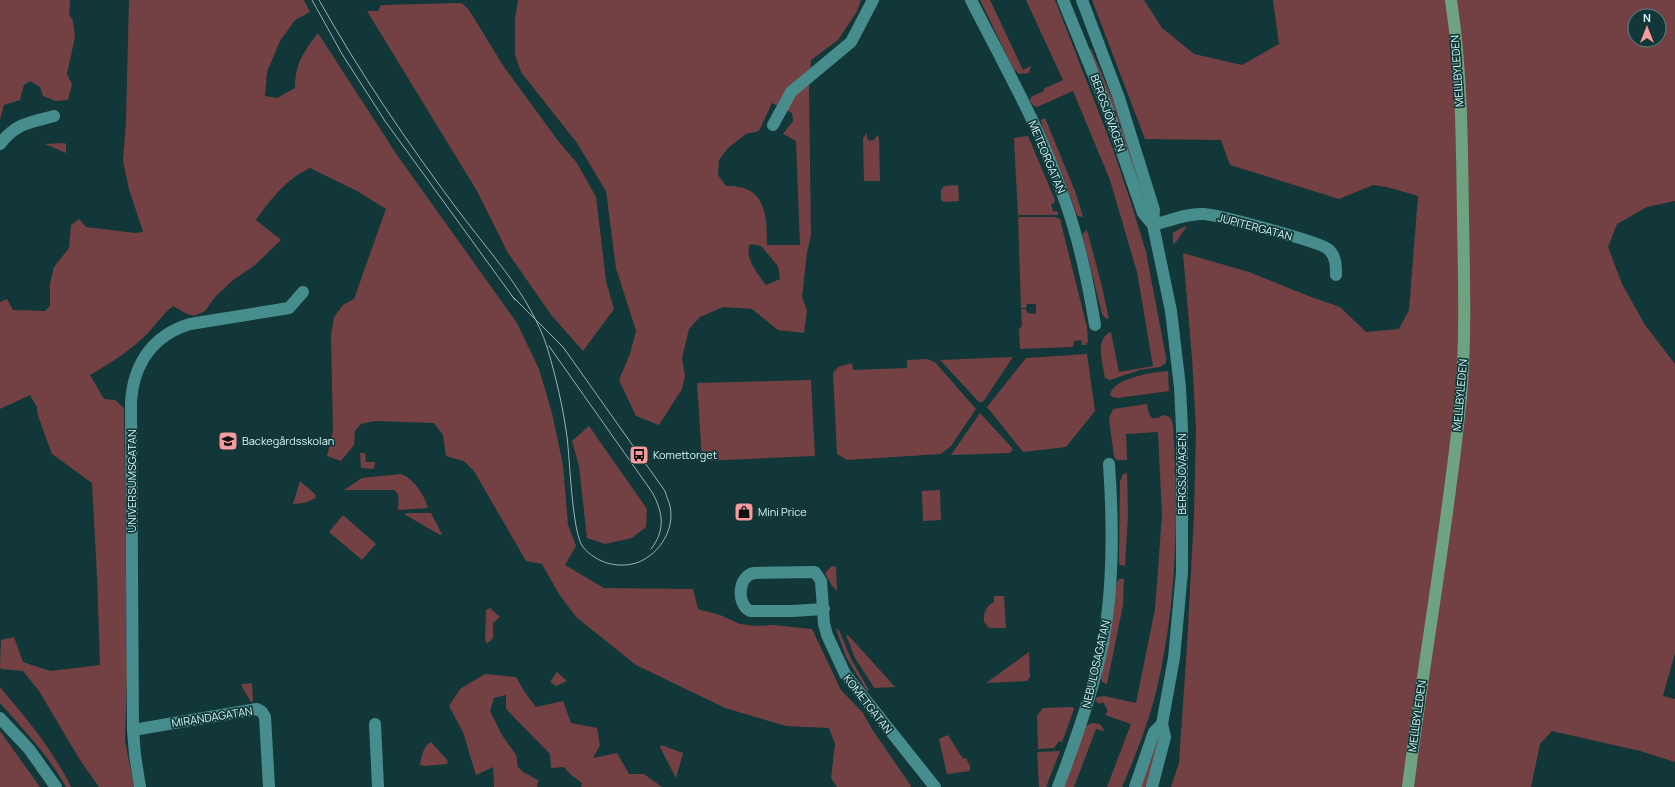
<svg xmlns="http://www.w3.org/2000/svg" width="1675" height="787" font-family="Manrope,sans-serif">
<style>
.green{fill:#734143;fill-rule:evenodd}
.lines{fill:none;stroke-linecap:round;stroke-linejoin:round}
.minor{stroke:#478d8e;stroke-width:12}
.major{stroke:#6ea381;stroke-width:12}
.tram{stroke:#92b5b6;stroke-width:1}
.labels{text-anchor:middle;stroke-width:3.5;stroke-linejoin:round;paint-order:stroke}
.street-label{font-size:11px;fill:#d5f7f7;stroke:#123738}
.poi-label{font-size:11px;fill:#d5f7f7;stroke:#123738;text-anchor:start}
</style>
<rect width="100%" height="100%" fill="#123738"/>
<g class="green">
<polygon points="0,0 70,0 69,14 73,21 75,37 67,74 72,84 68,100 56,101 43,96 40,87 30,81 24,85 20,100 4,105 0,119"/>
<path d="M129,0H304L310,12L295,20L280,41L267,72L265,96L277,98L295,88C295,64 304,51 318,33L397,155L517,323L539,369L552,413L563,465L568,525L576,546L565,565L604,588L693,589L698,609L720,615L740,624L757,626L772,625L812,629L841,690L863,713L872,729L911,786L910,787H837L831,778L835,744L829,728L786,726L725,708L636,665L576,617L559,594L542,564L526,561L474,471L464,461L446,456L443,435L434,423L375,421L361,424L355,431L354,445L341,461L327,456L333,431L331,336L334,317L343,305L354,299L386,209L357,191L310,168C286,179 271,199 256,220L281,240L255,265L232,281L215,297L205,311L194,316L185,313L173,306C163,314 156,324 148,333C131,350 111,363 90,375L104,399L115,400L124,408L127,671L125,741L134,787H99L80,760L39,691L23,671L1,669L0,667L1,640L14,637L23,662L50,671L100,665L97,576L92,483L52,454L37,413V407L30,395L0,409V302L7,299L13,310L45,311L50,306V284L54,267L69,248L71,225L79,219L86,227L135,233L143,232L129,189L123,161L126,121Z"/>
<path d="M518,0H861L856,13L838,40L811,60L809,91L811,236L807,252L802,297L807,310L804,333L778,330L752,309L723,307L700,317L689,329L682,358L685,376L682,389L659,425L636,416L619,380L630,354L636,331L616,268L606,191L577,143L521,72L515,55V19ZM772,103L792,113L793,121L783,134L796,141L800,245H767C767,213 765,185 726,186L718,175L719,160L728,148L746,134L759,131ZM750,244L761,246L778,266L780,279L766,285C758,274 744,258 750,244Z"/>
<polygon points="980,0 990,0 1023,70 1031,66 1029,73 1019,74 1013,68"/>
<path d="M1026,0H1055L1113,149L1131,203L1146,252L1166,357V363L1160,367L1140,370L1110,380L1105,378C1103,364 1094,339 1111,332L1119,372L1153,366L1137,272L1110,180L1073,91L1037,107L1034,106L1030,101L1031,97L1044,91L1043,89L1063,80Z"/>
<path d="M1092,0H1144L1162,28L1194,54L1242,65L1279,44L1273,0H1675V201L1647,207L1617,224L1608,247L1622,284L1645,325L1675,364V653L1663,696L1675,699V762L1640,751L1552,731L1540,744L1531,787H1171L1179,763L1187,645L1194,515L1196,428L1192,358L1183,253L1249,272L1311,297L1340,307L1366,332L1399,329L1409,310L1418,196L1387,187L1373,185L1339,199L1230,165L1221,140L1145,139ZM1635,16H1659V40H1635Z"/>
<polygon points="459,3 463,4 469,10 504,67 559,142 577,163 596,197 606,281 614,309 583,351 552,316 508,253 477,191 367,11 378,11 381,5"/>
<polygon points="1089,49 1091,49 1115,104 1149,211"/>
<polygon points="1045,118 1075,191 1083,217 1078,216 1076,213 1063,176 1042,126 1041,120"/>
<polygon points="867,133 867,138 869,141 874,140 877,135 879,138 880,181 864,181 863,138"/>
<polygon points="1028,136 1055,200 1054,203 1051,204 1053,211 1058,212 1058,215 1018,215 1014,138"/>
<polygon points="64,143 66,144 66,153 45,144"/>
<polygon points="958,185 959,201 943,202 941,199 941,190 944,186"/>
<polygon points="1018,217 1054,217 1060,219 1087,327 1088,341 1086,345 1082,345 1081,340 1074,341 1073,347 1020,349 1019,329 1022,326 1021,309 1026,309 1027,313 1036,314 1036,304 1027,304 1026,308 1021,308"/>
<polygon points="1187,226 1176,242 1173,244 1173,233 1181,228"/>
<polygon points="1087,230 1101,283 1109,319 1105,318 1102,314 1083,237 1083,233"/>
<polygon points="1087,354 1095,411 1066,447 1023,452 987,407 1026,358"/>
<polygon points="1013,357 983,402 979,402 940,360"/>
<polygon points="927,359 935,362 976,409 951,446 941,454 847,460 837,454 833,373 838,367 852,363 853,370 907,368 907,360"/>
<path d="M1168,371L1169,391L1118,398L1112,397L1110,395C1112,378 1154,372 1168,371Z"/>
<polygon points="811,380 815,456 702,461 697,383"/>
<path d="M1147,404L1149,414L1152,418H1158L1163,415C1170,416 1172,418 1173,426C1179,514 1177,606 1156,692C1148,724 1135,757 1122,787H1107L1131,724L1105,715L1108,711L1103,702L1100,704L1095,701L1097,697L1104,696L1136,703L1155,609L1162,515L1158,432L1126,434L1127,460H1117L1114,457L1109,418L1113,409Z"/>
<polygon points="980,413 1013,449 1010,453 951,455"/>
<polygon points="589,426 647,509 646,527 632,538 605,544 587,538 579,466 572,441"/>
<polygon points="360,453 365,453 366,462 375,462 374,469 361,468"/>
<polygon points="1127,473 1128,514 1125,566 1120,565 1119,563 1120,481 1123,474"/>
<path d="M401,474C414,479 424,494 428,508L398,510C398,503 401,494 394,490H344L362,478Z"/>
<polygon points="300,481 315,494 316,498 304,503 293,504"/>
<polygon points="940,490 941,520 923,521 922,491"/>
<polygon points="408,513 431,513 442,534 440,535 404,514"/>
<polygon points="343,515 376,544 362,560 329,532"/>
<polygon points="832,566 836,567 837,591 832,586 825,573"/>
<polygon points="1119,579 1124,579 1123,605 1107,684 1102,682 1101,678 1117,582"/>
<path d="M994,596H1004L1006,628H989L984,622C983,613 986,606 994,602Z"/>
<polygon points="490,608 500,617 493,623 493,638 487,644 485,640 486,610"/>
<polygon points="836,629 839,630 851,659 869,690 867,691 846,657"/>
<polygon points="846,635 849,636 895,687 875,688 873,686 855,658"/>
<polygon points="1029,652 1030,677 1027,681 986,683"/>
<polygon points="557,672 567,681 556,686 550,682"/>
<polygon points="485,674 516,677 524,691 536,707 563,701 571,723 597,728 600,745 593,758 617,753 629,774 644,774 662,787 581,787 582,783 570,774 564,767 551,768 550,754 506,709 506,695 494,698 490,711 502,735 516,755 518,767 523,772 538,780 537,787 494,787 493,767 476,775 463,732 449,706 460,689"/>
<polygon points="252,683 253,702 251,702 241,685 242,684"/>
<path d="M0,687C26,718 53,750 71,787H66C48,755 24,730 0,703Z"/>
<polygon points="1073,707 1074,709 1062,742 1059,741 1054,748 1038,749 1037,716 1043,708"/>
<polygon points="1092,723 1100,724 1104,730 1103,731 1096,729 1074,787 1064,787 1086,726"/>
<polygon points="0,731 40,787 0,787"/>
<polygon points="1160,733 1147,787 1140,787 1159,734"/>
<polygon points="948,735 963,759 966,758 970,766 970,771 947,774 939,739"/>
<path d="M431,742L448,761L447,764L425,766L420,765C421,757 424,745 431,742Z"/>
<polygon points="661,745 683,753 676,778 660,747"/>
<polygon points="1060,751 1046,787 1039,787 1037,752"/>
</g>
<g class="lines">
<g class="minor">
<path d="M971,0C1004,65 1041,129 1064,198C1079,239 1088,282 1095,325"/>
<polyline points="1063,0 1107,108 1143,213 1153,225"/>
<polyline points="1082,0 1119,98 1154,210 1153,225 1171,311 1180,387 1182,429 1182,572 1174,658 1162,724 1165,737 1152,787"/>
<polyline points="773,125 791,92 851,42 873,0"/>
<path d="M0,144C17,122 30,123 54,116"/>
<path d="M1153,225C1169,221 1187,213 1204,214C1219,215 1320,242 1328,249C1336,256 1336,265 1336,275"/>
<path d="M824,609L792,611H750C736,604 738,576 754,573L815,572L821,581L824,624L827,635L845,674L935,787"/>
<polyline points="0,718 29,749 56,787"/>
<polyline points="375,724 378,787"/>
<polyline points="133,730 257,709 262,712 265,717 269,787"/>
<path d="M140,787L135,755L133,730L131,403C133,364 153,335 190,324L289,308L303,292"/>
<path d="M1058,787C1076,740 1093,692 1103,643C1114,584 1113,523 1109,464"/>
<polyline points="1135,787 1154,732 1162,724"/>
</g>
<path class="major" d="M1408,787C1424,657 1448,528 1461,397C1466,338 1464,278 1463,218C1462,146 1462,72 1451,0"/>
<g class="tram">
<polyline points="312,0 342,54 385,121 515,300"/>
<path d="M319,0C360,73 407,142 457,209C489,252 530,295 547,347C556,377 563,407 567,437C570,460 572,533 583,547C597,564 620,569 639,562C660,553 675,529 670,506C669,501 666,496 665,491L563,347C546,330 529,313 512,296"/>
<path d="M549,346L652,492C663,512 666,530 651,549"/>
</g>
</g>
<defs>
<g id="school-square" transform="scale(1)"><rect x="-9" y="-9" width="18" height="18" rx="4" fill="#f59b9e" stroke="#123738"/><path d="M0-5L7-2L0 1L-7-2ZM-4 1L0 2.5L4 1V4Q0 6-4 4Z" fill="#111"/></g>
<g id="bus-square" transform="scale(1)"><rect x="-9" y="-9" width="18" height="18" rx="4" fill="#f59b9e" stroke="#123738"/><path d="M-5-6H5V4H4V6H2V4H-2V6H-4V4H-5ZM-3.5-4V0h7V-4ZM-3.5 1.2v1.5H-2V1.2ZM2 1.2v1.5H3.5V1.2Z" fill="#111"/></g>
<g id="shop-square" transform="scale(1)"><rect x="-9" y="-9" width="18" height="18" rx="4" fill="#f59b9e" stroke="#123738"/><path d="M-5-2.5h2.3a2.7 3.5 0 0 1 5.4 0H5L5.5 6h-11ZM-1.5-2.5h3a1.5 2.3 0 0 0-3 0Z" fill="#111"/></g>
</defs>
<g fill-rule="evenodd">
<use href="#school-square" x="228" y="441"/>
<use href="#bus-square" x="639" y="455"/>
<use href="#shop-square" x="744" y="512"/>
</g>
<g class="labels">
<g class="street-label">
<text transform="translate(1457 71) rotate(-94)" y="4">MELLBYLEDEN</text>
<text transform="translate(1108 113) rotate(70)" y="4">BERGSJÖVÄGEN</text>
<text transform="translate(1047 157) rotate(67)" y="4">METEORGATAN</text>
<text transform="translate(1255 227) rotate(15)" y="4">JUPITERGATAN</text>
<text transform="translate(1460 395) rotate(-85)" y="4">MELLBYLEDEN</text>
<text transform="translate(1182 474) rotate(-90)" y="4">BERGSJÖVÄGEN</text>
<text transform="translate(132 481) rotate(-90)" y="4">UNIVERSUMSGATAN</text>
<text transform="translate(1096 664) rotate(-77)" y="4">NEBULOSAGATAN</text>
<text transform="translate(868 704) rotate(52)" y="4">KOMETGATAN</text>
<text transform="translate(1417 716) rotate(-82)" y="4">MELLBYLEDEN</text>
<text transform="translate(212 717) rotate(-9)" y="4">MIRANDAGATAN</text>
</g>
<g class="poi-label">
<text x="242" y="445">Backegårdsskolan</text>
<text x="653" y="459">Komettorget</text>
<text x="758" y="516">Mini Price</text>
</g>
</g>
<g transform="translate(1647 28)"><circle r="19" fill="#123738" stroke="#608484"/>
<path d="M0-3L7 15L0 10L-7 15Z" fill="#f59b9e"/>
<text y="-6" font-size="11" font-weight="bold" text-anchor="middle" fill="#d5f7f7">N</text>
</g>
</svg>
